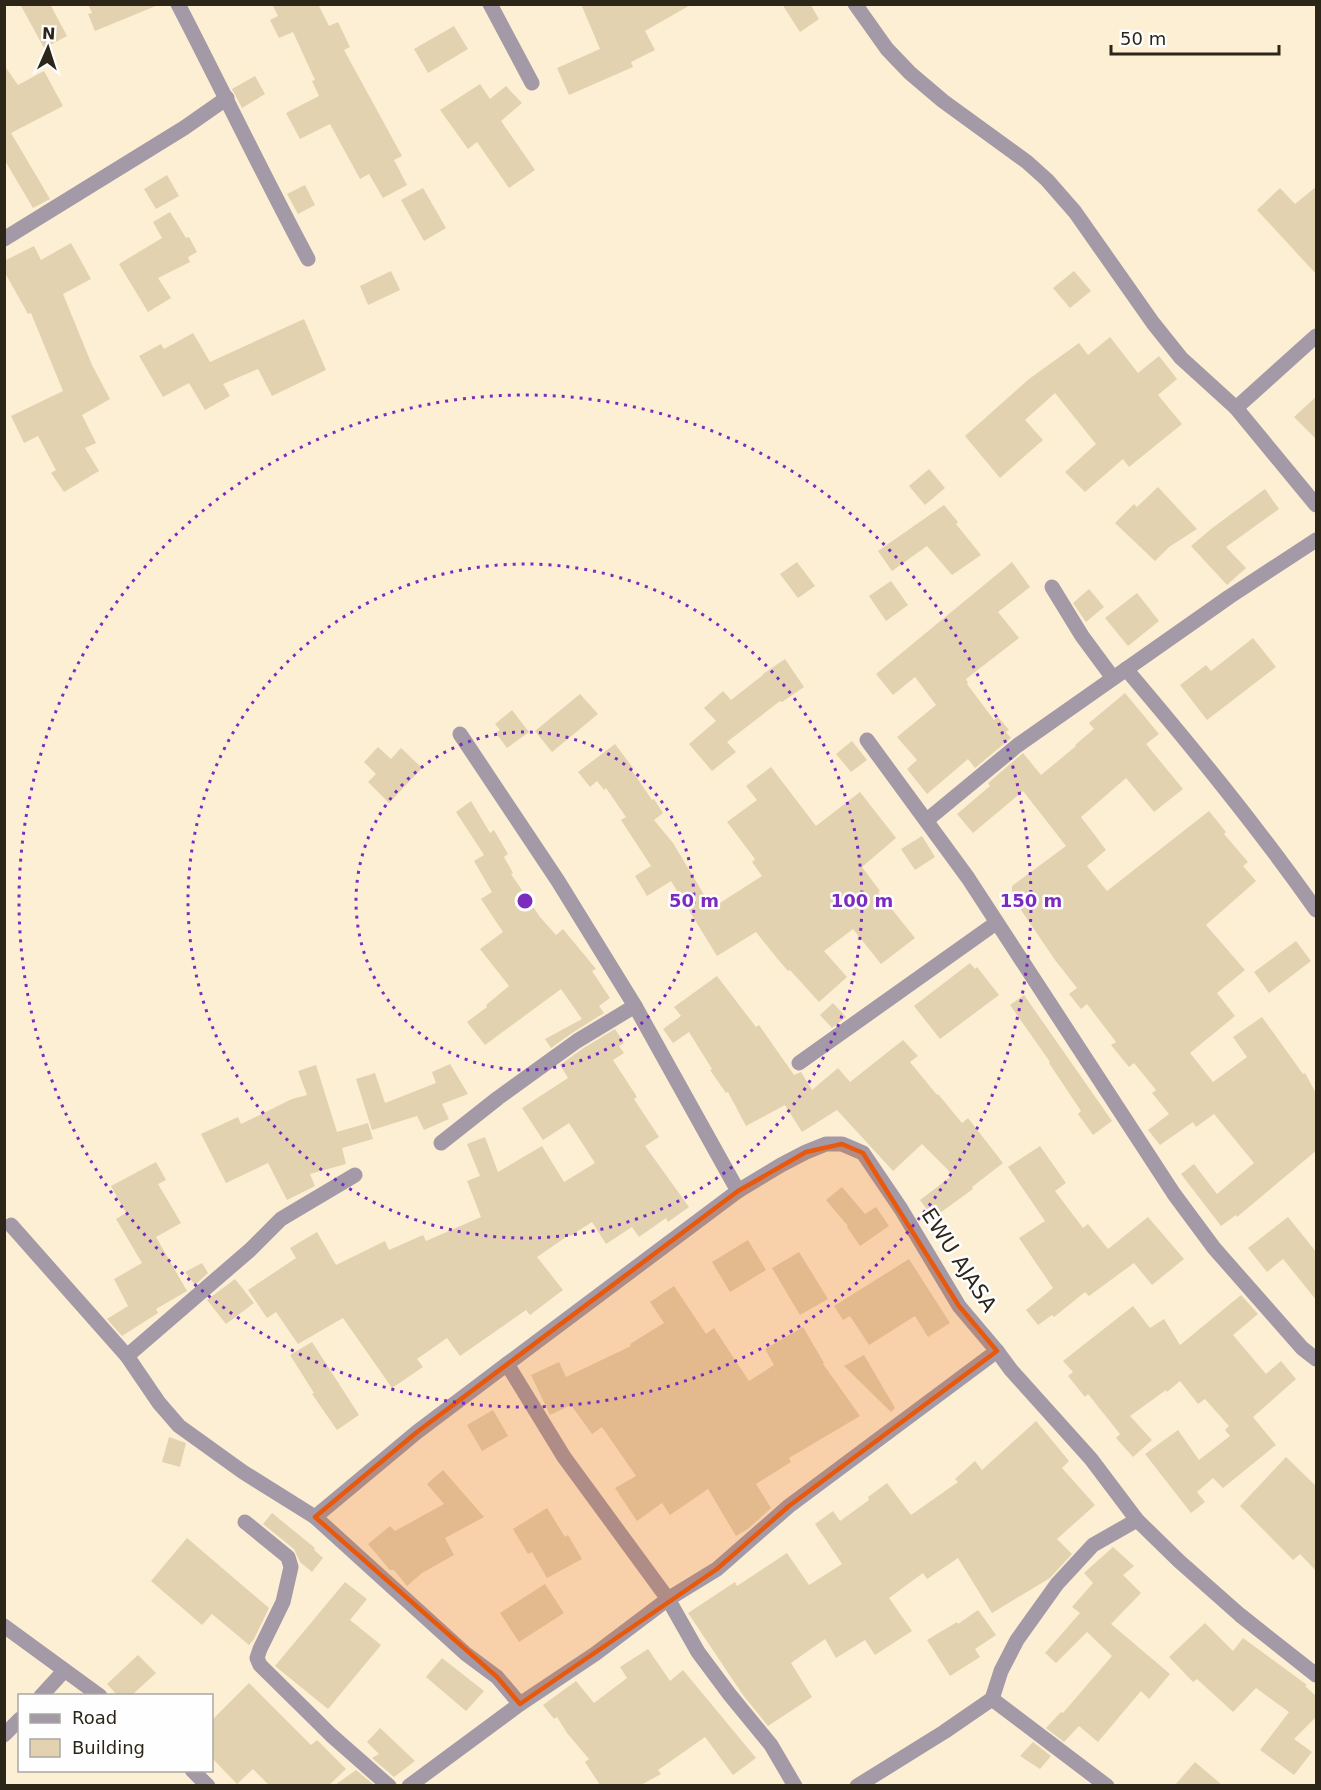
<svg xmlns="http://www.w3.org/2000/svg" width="1321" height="1790" font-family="'DejaVu Sans',sans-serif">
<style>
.building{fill:#e3d2b0}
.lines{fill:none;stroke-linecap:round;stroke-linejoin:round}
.street{stroke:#a399a7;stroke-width:15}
.marked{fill:#e8590c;fill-opacity:0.2;stroke:#e8590c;stroke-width:4.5;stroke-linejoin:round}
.ring{fill:none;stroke:#7b2cbf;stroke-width:3;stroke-dasharray:3 6}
.labels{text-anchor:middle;stroke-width:5;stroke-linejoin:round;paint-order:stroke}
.street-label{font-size:21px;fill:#2c2619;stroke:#fefefe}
.centre{fill:#7b2cbf;stroke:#fefefe;stroke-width:3}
.ring-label{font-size:18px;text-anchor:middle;font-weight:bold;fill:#7b2cbf;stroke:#fefefe;stroke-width:5;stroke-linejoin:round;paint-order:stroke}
</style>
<rect width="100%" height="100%" fill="#fdefd3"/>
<g class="building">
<polygon points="20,4 50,4 67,36 44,48"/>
<polygon points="88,4 158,4 158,5 95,31 88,14 92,13"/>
<polygon points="272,4 318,4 329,26 338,22 350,47 344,50 402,156 394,160 407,185 383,198 369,174 360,179 330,124 300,139 286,113 319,96 312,81 315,80 293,32 279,38 270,20 278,16"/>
<polygon points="581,4 692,4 645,31 655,50 631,62 633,67 569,95 557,68 600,49"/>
<polygon points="782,4 810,4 819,19 800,32"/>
<polygon points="454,26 468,49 428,73 414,49"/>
<polygon points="4,65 18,85 44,71 63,106 11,133 50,199 33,208 4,159"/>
<polygon points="255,76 265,94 242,108 232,89"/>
<polygon points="480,84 490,99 506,86 522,103 501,121 535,170 509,188 477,142 468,149 440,110"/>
<polygon points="167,175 179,196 156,209 144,189"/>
<polygon points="305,185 315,205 298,214 287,194"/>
<polygon points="1317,186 1317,275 1257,210 1280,188 1295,204"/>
<polygon points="423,188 446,228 424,241 401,200"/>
<polygon points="170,212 186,238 189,237 197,252 188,257 190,262 158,278 171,298 148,312 119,264 162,238 153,222"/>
<polygon points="71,243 91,279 63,294 92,365 110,399 82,415 96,443 85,448 99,471 64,492 51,473 56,470 38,436 24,443 11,416 63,391 31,313 28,314 4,271 4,261 34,246 41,260"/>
<polygon points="391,271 400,290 368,305 360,286"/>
<polygon points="1074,271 1091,291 1070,308 1053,288"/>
<polygon points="304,319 326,370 272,396 258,369 223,384 230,396 205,410 189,383 163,397 139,356 161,344 164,349 193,333 210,362"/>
<polygon points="1110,337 1138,373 1159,356 1177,379 1158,395 1182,424 1129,467 1123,459 1085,492 1065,472 1096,444 1055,393 1025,420 1043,440 1000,478 965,436 1029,379 1079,343 1088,355"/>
<polygon points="1317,396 1317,440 1294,417"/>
<polygon points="929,469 945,488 925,505 909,486"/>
<polygon points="1158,487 1197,529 1169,547 1155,561 1115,523 1134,504 1137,507"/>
<polygon points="1265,489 1279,509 1226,547 1246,568 1227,585 1191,546 1211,529"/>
<polygon points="944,505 958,522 956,524 981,555 952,575 927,546 892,571 878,551"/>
<polygon points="797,562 815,586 798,598 780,574"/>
<polygon points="1012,562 1030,587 998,612 1019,638 966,679 968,683 967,684 994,720 998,717 1009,730 1006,732 1011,738 975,768 968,759 927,794 907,769 917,760 897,737 936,705 915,677 893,695 876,674"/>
<polygon points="891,581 908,605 886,621 869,596"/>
<polygon points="1089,589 1104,607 1086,622 1073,603"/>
<polygon points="1137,593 1159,621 1128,646 1105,618"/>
<polygon points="1253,638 1276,667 1207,720 1180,685 1206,665 1211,671"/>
<polygon points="785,659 804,687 782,702 780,701 727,742 736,752 712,771 689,744 716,721 704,708 723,691 731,700 763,675 763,674"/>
<polygon points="1125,693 1159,734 1146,744 1183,789 1154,812 1126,778 1081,817 1106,850 1087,866 1107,891 1209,811 1226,832 1224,834 1248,862 1243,866 1256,881 1206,925 1245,970 1217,993 1235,1016 1190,1053 1213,1082 1247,1057 1233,1037 1262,1017 1303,1074 1305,1073 1317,1095 1317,1150 1237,1217 1236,1215 1221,1226 1181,1174 1194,1164 1217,1194 1254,1163 1214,1114 1196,1127 1193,1122 1160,1145 1148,1130 1169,1114 1152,1093 1156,1090 1134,1063 1129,1067 1111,1045 1116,1042 1087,1004 1081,1009 1069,994 1077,988 1055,960 1015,901 1017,899 1012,893 1012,886 1066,846 1023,791 973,833 957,814 990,786 988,783 1023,753 1041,775 1076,746 1075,745 1094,729 1089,723"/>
<polygon points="580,694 598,714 552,752 535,731"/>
<polygon points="512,710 529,732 507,748 496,733 500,730 495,724"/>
<polygon points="852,741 867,760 851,772 836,754"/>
<polygon points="615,744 633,768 631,769 652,800 654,799 663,813 654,820 673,843 712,908 762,876 752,862 755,859 727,822 757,800 746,786 771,767 816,826 860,792 896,838 862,867 880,891 878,892 915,938 881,964 853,929 824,951 847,977 819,1002 790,970 788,971 776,957 756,932 717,956 671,881 647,896 635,876 651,866 621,820 626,817 606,788 604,790 597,781 590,787 578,772"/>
<polygon points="378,747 391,759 401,748 422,768 389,803 368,782 376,774 364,762"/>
<polygon points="471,801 490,833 494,830 508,854 504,857 513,873 511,874 540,917 556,935 563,929 596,969 592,971 610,998 599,1006 604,1013 572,1033 551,1048 545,1039 582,1019 561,989 485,1045 467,1022 487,1007 486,1005 509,986 480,949 503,932 481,899 492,892 474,861 484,855 456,812"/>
<polygon points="922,836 935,857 915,870 901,849"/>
<polygon points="1296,941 1311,961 1269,993 1254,972"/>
<polygon points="970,963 975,969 977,967 999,995 940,1039 914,1006"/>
<polygon points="717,976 756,1027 759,1025 794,1075 801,1072 812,1090 838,1068 850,1082 903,1040 918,1056 910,1062 937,1095 938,1094 962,1123 968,1118 1003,1163 972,1187 973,1189 933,1218 920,1200 953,1175 922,1144 893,1171 837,1110 802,1132 785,1105 746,1126 728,1092 726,1093 710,1070 712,1069 689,1032 673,1043 663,1029 681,1016 674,1007"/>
<polygon points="1024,995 1112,1121 1093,1135 1078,1114 1081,1111 1049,1063 1050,1062 1010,1005"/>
<polygon points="833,1003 846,1017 832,1028 820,1015"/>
<polygon points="615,1029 624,1043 619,1046 624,1053 613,1060 637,1097 634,1099 659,1137 645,1146 689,1207 668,1222 666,1218 639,1237 632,1227 606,1244 592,1222 570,1236 569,1235 537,1257 563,1290 530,1315 526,1310 460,1356 447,1338 417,1359 423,1367 392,1388 343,1318 298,1344 276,1312 267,1318 248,1290 296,1258 290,1248 317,1232 336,1265 385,1241 389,1250 423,1235 426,1241 481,1217 467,1181 480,1176 467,1144 485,1137 498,1172 542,1146 564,1182 595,1163 569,1123 543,1140 522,1108 568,1078 560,1065 582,1049"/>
<polygon points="450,1064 468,1094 442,1104 449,1119 424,1130 417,1116 372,1130 356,1079 375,1073 385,1103 436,1083 432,1072"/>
<polygon points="316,1065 337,1132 368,1123 373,1139 342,1148 346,1164 310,1174 315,1186 287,1200 268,1163 226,1183 201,1134 238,1117 241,1124 292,1099 307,1095 298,1071"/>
<polygon points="1040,1146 1066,1183 1055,1191 1083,1228 1088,1224 1108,1249 1148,1217 1184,1259 1152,1285 1134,1263 1089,1296 1085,1292 1054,1317 1052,1315 1038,1325 1026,1310 1053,1288 1019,1238 1045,1221 1008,1167"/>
<polygon points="156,1162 166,1180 158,1184 181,1223 156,1237 187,1291 156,1309 158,1313 122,1336 107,1319 128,1306 114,1279 142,1263 116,1219 126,1213 111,1186"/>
<polygon points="842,1187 865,1214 876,1207 889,1226 860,1246 847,1227 848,1226 826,1200"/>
<polygon points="1288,1217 1317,1253 1317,1301 1283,1259 1267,1272 1248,1248"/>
<polygon points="748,1240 766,1270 730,1292 712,1262"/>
<polygon points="799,1252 828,1299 800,1315 772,1268"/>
<polygon points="909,1259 950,1323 928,1337 915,1316 869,1345 850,1316 843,1320 834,1306"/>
<polygon points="202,1263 208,1273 195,1285 185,1272"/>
<polygon points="235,1279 254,1303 226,1324 207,1300"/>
<polygon points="674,1286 706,1334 714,1328 749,1381 774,1365 765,1349 803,1327 824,1363 823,1364 860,1416 789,1458 791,1462 756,1484 771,1508 748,1529 736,1536 708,1489 670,1515 662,1503 637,1521 615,1488 636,1476 602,1427 592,1434 571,1405 550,1415 531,1375 559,1362 566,1377 631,1346 630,1344 664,1323 650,1302"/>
<polygon points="1241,1295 1258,1314 1233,1335 1266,1374 1281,1361 1296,1379 1253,1417 1276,1445 1223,1488 1213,1478 1197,1492 1205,1502 1191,1513 1145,1454 1178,1430 1199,1460 1230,1436 1225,1430 1229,1426 1205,1399 1198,1404 1180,1381 1167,1392 1166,1390 1130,1416 1152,1440 1133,1457 1116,1438 1120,1434 1088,1394 1085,1397 1068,1376 1073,1372 1063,1361 1133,1306 1150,1328 1164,1319 1180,1345"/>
<polygon points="312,1342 359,1415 337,1430 312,1394 314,1393 290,1355"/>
<polygon points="864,1355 895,1408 891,1412 844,1366"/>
<polygon points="493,1410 508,1436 482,1451 467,1425"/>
<polygon points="1036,1421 1069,1461 1062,1468 1095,1505 1057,1539 1072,1554 1050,1578 992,1613 958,1558 927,1579 923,1573 889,1598 912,1631 875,1655 865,1640 836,1658 825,1639 791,1663 812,1697 768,1726 743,1695 688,1613 735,1582 737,1586 787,1553 809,1585 842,1564 815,1524 833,1511 840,1521 869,1500 868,1497 887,1483 911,1515 958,1482 955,1479 975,1461 982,1470"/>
<polygon points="169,1437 186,1443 180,1467 162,1462"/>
<polygon points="1286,1457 1317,1487 1317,1572 1300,1554 1293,1560 1240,1506"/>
<polygon points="443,1470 484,1517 445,1538 454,1555 422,1573 407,1586 394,1570 390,1570 368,1544 390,1526 395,1531 444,1504 427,1484"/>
<polygon points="547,1508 565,1537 568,1535 582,1559 547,1578 532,1552 528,1554 513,1529"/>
<polygon points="272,1513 315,1548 314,1550 323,1558 312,1572 300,1562 294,1549 263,1524"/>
<polygon points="187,1538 269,1608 254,1639 249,1645 212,1614 202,1625 151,1581"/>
<polygon points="1113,1547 1134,1566 1123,1575 1141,1593 1111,1624 1170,1674 1149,1699 1141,1691 1098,1742 1079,1726 1064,1742 1046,1728 1061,1712 1063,1713 1112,1656 1087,1632 1056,1663 1045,1653 1080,1613 1072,1607 1093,1583 1084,1573"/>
<polygon points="345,1582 367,1599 350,1620 381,1645 328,1709 275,1666"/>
<polygon points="545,1584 564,1613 519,1642 500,1613"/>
<polygon points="978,1610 996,1635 975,1649 980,1657 950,1676 927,1640 957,1622 958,1624"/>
<polygon points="1205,1623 1233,1651 1243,1638 1307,1685 1305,1686 1317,1697 1317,1716 1294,1739 1312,1752 1294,1775 1260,1750 1289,1712 1256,1688 1233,1712 1197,1679 1193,1682 1169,1657"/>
<polygon points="648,1649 670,1681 683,1670 756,1758 733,1775 705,1737 658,1770 661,1774 641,1785 600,1785 585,1762 589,1759 567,1733 557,1717 554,1719 543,1705 576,1681 594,1703 627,1678 620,1667"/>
<polygon points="138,1655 156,1673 132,1695 117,1695 107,1684"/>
<polygon points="442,1658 484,1691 466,1711 426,1677"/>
<polygon points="249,1683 311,1745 317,1740 346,1769 329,1785 269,1785 253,1769 237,1784 212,1758 212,1720"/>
<polygon points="380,1728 415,1761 394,1777 372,1758 379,1754 367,1742"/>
<polygon points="1033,1742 1051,1756 1040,1769 1020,1756"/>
<polygon points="1195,1762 1222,1785 1175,1785"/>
<polygon points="356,1770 374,1785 335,1785"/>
</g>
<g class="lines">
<g class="street">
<path d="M178,4C222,89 263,175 308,259"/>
<polyline points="490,4 532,83"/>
<polyline points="855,4 887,49 910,73 943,101 1027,162 1047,180 1075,212 1153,323 1181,358 1236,408 1316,505"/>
<polyline points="4,239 184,128 227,98"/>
<polyline points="1236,408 1316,336"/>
<polyline points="1052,587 1082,636 1113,678"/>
<path d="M1126,669C1192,747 1257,826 1316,910"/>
<polyline points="460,734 558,881 635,1006 738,1191"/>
<polyline points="867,740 968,878 1174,1194 1214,1248 1302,1348 1316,1359"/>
<polyline points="927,820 1018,745 1229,597 1316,540"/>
<polyline points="799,1063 996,923"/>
<polyline points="441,1143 498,1098 577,1041 635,1006"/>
<polyline points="11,1225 127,1356 159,1403 179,1426 243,1472 315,1517"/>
<polyline points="127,1356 250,1250 281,1219 355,1175"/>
<polyline points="507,1364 417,1432 315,1517 466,1654 497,1677 520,1704"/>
<polyline points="245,1522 288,1557 291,1567 283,1602 260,1649 257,1658 260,1665 331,1735 389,1786"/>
<polyline points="4,1626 100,1696"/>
<polyline points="41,1696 64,1671"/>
<polyline points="992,1699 1107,1786"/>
<polyline points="4,1735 20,1719"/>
<polyline points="192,1770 208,1786"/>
<polyline points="409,1786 520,1704 595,1654 668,1599 717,1569 789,1506 997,1351"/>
<polyline points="795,1786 771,1745 730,1695 698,1652 668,1599 564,1457 507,1364 738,1191 781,1165 806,1152 826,1144 842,1144 863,1153 901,1209 959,1306 997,1351 1011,1370 1091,1459 1137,1520 1179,1561 1240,1615 1316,1675"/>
<polyline points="857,1786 944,1732 992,1699 1001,1671 1017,1640 1057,1584 1093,1545 1137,1520"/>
</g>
</g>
<path class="marked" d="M842,1144L863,1153L959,1306L997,1351L789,1506L717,1569L520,1704L497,1677L315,1517L417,1432L738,1191L806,1152Z"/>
<g class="ring">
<circle cx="525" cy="901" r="169"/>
<circle cx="525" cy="901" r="337"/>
<circle cx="525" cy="901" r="506"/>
</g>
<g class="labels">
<g class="street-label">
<text transform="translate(959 1260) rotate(57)" y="7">EWU AJASA</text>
</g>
</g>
<circle cx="525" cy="901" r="9" class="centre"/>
<g class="ring-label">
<text x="694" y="907">50 m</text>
<text x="862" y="907">100 m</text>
<text x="1031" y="907">150 m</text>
</g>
<rect width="1321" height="1790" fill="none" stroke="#2c2619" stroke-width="12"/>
<rect x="18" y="1694" width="195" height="78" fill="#fefefe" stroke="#aaa8a2" stroke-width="1.5"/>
<rect x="30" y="1714" width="30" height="9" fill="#a399a7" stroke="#aaa8a2" stroke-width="1.5"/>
<text x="72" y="1724" font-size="18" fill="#2c2619">Road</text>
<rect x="30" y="1739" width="30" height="18" fill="#e3d2b0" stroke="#aaa8a2" stroke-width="1.5"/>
<text x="72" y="1754" font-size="18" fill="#2c2619">Building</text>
<g transform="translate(48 48) rotate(3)" stroke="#fefefe" stroke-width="4.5" paint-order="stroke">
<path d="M0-4.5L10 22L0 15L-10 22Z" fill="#2c2619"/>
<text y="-9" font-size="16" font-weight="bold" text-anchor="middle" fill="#2c2619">N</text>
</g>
<path d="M1111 45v9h168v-9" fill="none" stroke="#2c2619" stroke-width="3"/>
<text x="1120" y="45" font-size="18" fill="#2c2619" stroke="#fefefe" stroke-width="4.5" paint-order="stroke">50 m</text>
</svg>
